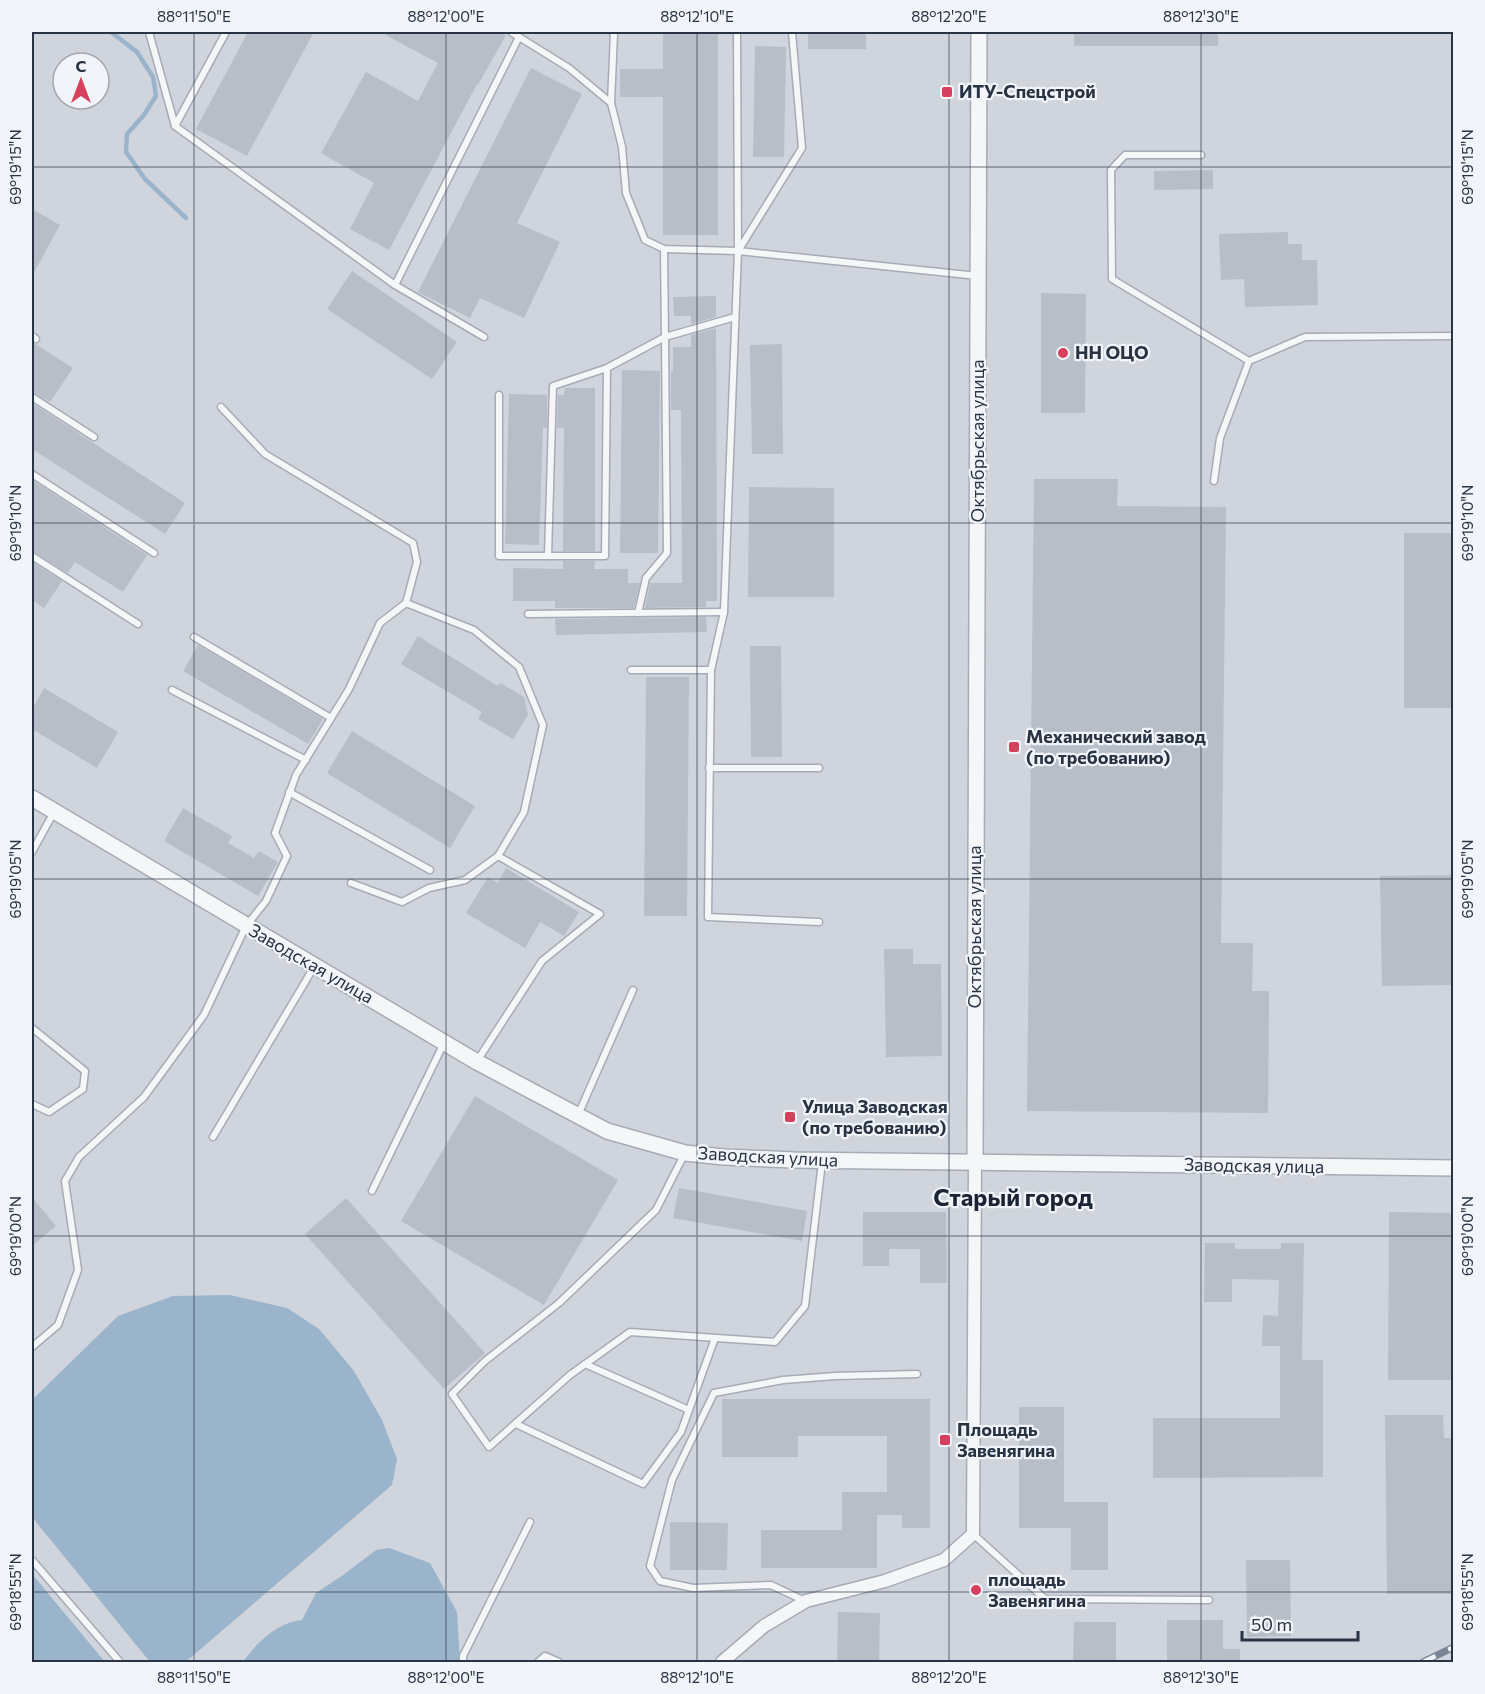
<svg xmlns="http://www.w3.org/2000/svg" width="1485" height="1694" font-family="Commissioner,sans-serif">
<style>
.built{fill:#cfd4dd;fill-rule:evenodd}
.water{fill:#9ab4cc}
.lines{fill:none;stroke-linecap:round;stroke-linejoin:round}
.stream{stroke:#9ab4cc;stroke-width:4.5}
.building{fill:#b8bec8}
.service-casing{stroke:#a6acb5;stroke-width:9}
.minor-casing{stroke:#a6acb5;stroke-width:15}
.tertiary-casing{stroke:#a6acb5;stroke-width:18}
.service{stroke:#f4f6f8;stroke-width:6}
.minor{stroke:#f4f6f8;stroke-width:12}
.tertiary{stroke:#f4f6f8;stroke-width:15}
.rail-casing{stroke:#798595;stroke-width:7}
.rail{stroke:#f1f4f8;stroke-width:4.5;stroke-dasharray:14;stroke-linecap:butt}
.ticks{fill:none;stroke:#283343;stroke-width:1.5;stroke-opacity:0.45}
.poi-dot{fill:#d6405c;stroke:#f1f4f8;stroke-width:2}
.labels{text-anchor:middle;stroke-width:4.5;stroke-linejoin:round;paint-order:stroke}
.poi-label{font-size:18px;font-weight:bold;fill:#283343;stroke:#f1f4f8;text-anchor:start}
.street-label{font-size:18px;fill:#283343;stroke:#f1f4f8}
.district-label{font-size:24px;font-weight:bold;fill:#1a2434;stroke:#f1f4f8}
.neatline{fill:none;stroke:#283343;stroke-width:2}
.ticks-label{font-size:15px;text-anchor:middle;fill:#283343}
</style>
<rect width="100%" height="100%" fill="#e1e5ea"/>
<path class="built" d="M32,32H1453V1662H32ZM63,63H99V99H63Z"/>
<g class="water">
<polygon points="230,1295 287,1308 319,1329 354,1371 382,1420 397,1459 392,1485 189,1659 182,1662 150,1662 32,1517 32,1400 118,1316 173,1296"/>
<path d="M389,1548L430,1563L457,1612L460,1662H243C256,1643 278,1622 302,1620L316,1593L343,1575L376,1550Z"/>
<polygon points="32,1574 105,1662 32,1662"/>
</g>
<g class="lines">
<polyline class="stream" points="111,32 137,52 153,77 156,96 144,115 127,134 126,152 145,179 186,218"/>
</g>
<g class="building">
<polygon points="248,32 314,32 247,156 196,129"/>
<polygon points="380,32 499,32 506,35 478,85 477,84 389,250 350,229 374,183 321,153 366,72 418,101 438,63"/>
<polygon points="663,32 718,32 718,235 663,235 663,97 620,97 620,69 663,69"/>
<rect x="808" y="32" width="58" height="17"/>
<rect x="1074" y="32" width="144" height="14"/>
<polygon points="755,46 786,47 784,157 753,157"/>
<polygon points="531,68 582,94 517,223 560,242 524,318 480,298 470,318 418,292"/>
<polygon points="1213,170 1213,189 1154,190 1154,171"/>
<polygon points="32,209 60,225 32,276"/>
<polygon points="1288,232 1288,244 1302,244 1302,260 1317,260 1318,305 1245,307 1244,279 1221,280 1219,234"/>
<polygon points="352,271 457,342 432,379 327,309"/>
<polygon points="1041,293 1086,294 1085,413 1041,413"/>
<polygon points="716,296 716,317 691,324 691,316 674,316 673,297"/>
<polygon points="716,328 717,601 706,601 706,607 645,608 650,583 682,583 681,410 671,410 671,371 673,371 673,347 691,347 691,335"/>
<polygon points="32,342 73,368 50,402 32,392"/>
<polygon points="782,344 783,454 752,454 750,345"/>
<polygon points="622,370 660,371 658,553 620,553"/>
<polygon points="565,388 595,388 595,551 563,551 564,428 557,428 558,395 564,395"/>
<polygon points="509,394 547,395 547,428 543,427 539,545 505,544"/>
<polygon points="32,403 185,503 165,534 32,449"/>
<polygon points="1034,479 1118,479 1117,506 1226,507 1221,943 1253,943 1252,991 1269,991 1268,1113 1027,1111"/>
<polygon points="32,480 147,555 123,592 75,562 68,573 32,551"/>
<polygon points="749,487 834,488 834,597 748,597"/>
<rect x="1404" y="533" width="50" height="175"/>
<polygon points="563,561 595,561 594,569 628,569 628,583 640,583 634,608 555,608 555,601 513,601 513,568 563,569"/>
<polygon points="32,562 62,581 44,608 32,600"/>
<polygon points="706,617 707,632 556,635 555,619"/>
<polygon points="418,636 498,686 500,683 524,697 528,715 513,739 478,719 482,712 401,664"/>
<polygon points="198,645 323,719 308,744 183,671"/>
<polygon points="750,646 781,646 782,757 751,757"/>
<polygon points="646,677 689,677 687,916 644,916"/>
<polygon points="44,688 118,732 97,768 32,729 32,710"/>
<polygon points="352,731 475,806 450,848 327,773"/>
<polygon points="183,808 232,836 228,843 254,858 259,851 278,862 258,896 164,841"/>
<polygon points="506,868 579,912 564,936 540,922 525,948 466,913 488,877 498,883"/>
<polygon points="1454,875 1454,985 1382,986 1380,876"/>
<polygon points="884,949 913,949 913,964 941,964 942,1056 886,1057"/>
<polygon points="475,1096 618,1180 544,1305 401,1221"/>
<polygon points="679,1188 807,1211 802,1241 673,1218"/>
<polygon points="32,1197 56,1226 32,1246"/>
<polygon points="346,1198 485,1353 444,1389 305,1234"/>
<polygon points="863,1212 946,1212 947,1283 920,1283 920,1249 889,1249 889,1266 863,1266"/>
<polygon points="1389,1212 1454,1213 1454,1380 1388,1380"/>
<polygon points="1205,1243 1235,1243 1235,1249 1281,1249 1281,1243 1304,1243 1302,1360 1323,1360 1323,1477 1153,1478 1153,1418 1280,1418 1280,1346 1262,1346 1263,1315 1278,1316 1279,1280 1232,1279 1232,1302 1204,1302"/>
<polygon points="722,1399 930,1399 930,1528 902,1528 902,1515 877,1515 877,1568 761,1568 761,1530 842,1530 842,1492 887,1492 887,1436 798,1436 798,1457 722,1457"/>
<polygon points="1019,1407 1064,1407 1064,1502 1108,1502 1108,1570 1071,1570 1071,1528 1019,1528"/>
<polygon points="1385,1415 1443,1415 1444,1438 1454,1438 1454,1594 1387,1594"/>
<polygon points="670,1522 728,1523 727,1570 670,1570"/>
<polygon points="1246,1560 1290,1560 1291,1636 1247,1637"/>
<polygon points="838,1612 880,1613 879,1662 837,1662"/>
<polygon points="1167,1620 1223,1620 1223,1649 1240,1649 1240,1662 1167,1662"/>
<polygon points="1074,1622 1116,1622 1116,1662 1073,1662"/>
</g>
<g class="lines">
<g class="service-casing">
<g id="service">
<polyline points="149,32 175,126"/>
<polyline points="226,32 175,126 395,285"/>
<polyline points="511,32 519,37"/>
<polyline points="612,32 614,33 611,103 622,147 626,193 645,240 664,249 738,251 978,276"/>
<polyline points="737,32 738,251 802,148 792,32"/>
<polyline points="1201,155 1125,155 1111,170 1112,279 1249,361"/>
<polyline points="32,336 36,339"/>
<polyline points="484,337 395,285 519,37 569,68 611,103"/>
<polyline points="499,395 499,556 605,556 607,368 665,337 664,249"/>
<polyline points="32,397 94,437"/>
<polyline points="32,474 154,553"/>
<polyline points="1214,481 1220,438 1249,361 1305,337 1454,336"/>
<polyline points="32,556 138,624"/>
<polyline points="548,556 553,386 607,368"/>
<polyline points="406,603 474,630 519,667 543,725 524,812 498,856"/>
<polyline points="638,613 646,578 667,553 665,337 735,317"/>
<polyline points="528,614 724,612"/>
<polyline points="194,637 331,718"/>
<polyline points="631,670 711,670 724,612 738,251"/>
<polyline points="711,670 708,917 819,922"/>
<polyline points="172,690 306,760"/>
<polyline points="709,768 819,768"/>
<polyline points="289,792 430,870"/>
<polyline points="32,852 54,812"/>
<polyline points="351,883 402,902 429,888 465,880 498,856 600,914 542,961 477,1061"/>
<polyline points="32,1028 85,1071 83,1089 49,1112 32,1104"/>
<polyline points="578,1115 633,990"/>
<polyline points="213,1137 314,967"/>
<polyline points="685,1153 656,1210 559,1303 485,1361 452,1394 489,1447 570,1375 630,1332 775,1342 805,1306 822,1162"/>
<polyline points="372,1191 444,1043"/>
<polyline points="32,1347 58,1325 78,1270 65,1181 79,1157 144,1097 204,1015 246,926 266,901 287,856 275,833 296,775 349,689 380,623 406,603 417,562 413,543 265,454 221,407"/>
<polyline points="585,1364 689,1410"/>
<polyline points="516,1424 643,1484 681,1432 715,1338"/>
<polyline points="973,1534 1045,1599 1209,1600"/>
<polyline points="32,1560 120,1662"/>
<polyline points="805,1601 771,1585 693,1588 660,1581 650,1566 672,1480 714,1393 783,1380 835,1376 917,1374"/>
<polyline points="463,1662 463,1656 530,1522"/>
<polyline points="538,1662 545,1656 559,1662"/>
</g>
</g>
<g class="minor-casing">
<polyline id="minor" points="722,1662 764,1626 806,1601 885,1581 944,1560 973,1534 975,1162"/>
</g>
<g class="tertiary-casing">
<g id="tertiary">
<polyline points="32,798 477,1062 607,1131 685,1153 724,1157 794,1160 1454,1168"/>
<polyline points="975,1162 979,32"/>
</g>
</g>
<use href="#service" class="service"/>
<use href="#minor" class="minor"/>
<use href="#tertiary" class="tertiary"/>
<g class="rail-casing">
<polyline id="rail" points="1423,1662 1454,1647"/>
</g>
<use href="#rail" class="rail"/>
</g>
<path class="ticks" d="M194,32V1662M446,32V1662M697,32V1662M949,32V1662M1201,32V1662M1453,32V1662M32,167H1454M32,523H1454M32,879H1454M32,1236H1454M32,1592H1454"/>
<g class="poi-dot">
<rect x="941" y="86" width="12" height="12" rx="3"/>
<circle cx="1063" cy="353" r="6"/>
<rect x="1008" y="741" width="12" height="12" rx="3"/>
<rect x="784" y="1111" width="12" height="12" rx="3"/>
<rect x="939" y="1434" width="12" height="12" rx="3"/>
<circle cx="976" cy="1590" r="6"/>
</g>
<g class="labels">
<g class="poi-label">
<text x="959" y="98">ИТУ-Спецстрой</text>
<text x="1075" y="359">НН ОЦО</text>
<text x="1026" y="743">Механический завод<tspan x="1026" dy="21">(по требованию)</tspan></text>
<text x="802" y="1113">Улица Заводская<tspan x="802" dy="21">(по требованию)</tspan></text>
<text x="957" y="1436">Площадь<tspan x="957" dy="21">Завенягина</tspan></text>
<text x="988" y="1586">площадь<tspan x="988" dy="21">Завенягина</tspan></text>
</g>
<g class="street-label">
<text transform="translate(978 441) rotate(-90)" y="6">Октябрьская улица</text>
<text transform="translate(975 927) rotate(-90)" y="6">Октябрьская улица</text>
<text transform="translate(311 964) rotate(30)" y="6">Заводская улица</text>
<text transform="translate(768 1157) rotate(3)" y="6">Заводская улица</text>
<text transform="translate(1254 1166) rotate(1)" y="6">Заводская улица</text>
</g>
<g class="district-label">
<text x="1013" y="1206">Старый город</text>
</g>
</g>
<rect width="1485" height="1694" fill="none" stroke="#f1f4f8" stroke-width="66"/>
<g transform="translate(81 81)"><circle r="28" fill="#f1f4f8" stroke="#a1a7b0" stroke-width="1.5"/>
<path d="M0-4.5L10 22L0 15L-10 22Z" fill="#d6405c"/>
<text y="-9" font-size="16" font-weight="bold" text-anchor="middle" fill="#283343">С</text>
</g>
<path d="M1242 1631v9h116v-9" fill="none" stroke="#283343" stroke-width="3"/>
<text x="1251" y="1631" font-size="18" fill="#283343" stroke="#f1f4f8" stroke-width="4.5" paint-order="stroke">50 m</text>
<rect x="33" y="33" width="1419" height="1628" class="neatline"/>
<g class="ticks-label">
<text x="194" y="22">88°11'50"E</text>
<text x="446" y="22">88°12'00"E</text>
<text x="697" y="22">88°12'10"E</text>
<text x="949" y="22">88°12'20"E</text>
<text x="1201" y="22">88°12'30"E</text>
<text transform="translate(16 167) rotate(-90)" y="5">69°19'15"N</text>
<text transform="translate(1468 167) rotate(-90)" y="5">69°19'15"N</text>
<text transform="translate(16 523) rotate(-90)" y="5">69°19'10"N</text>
<text transform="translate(1468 523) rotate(-90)" y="5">69°19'10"N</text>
<text transform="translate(16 879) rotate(-90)" y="5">69°19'05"N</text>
<text transform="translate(1468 879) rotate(-90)" y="5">69°19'05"N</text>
<text transform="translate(16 1236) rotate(-90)" y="5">69°19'00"N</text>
<text transform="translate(1468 1236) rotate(-90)" y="5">69°19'00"N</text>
<text transform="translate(16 1592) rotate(-90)" y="5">69°18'55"N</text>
<text transform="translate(1468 1592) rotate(-90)" y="5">69°18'55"N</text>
<text x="194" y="1683">88°11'50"E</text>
<text x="446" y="1683">88°12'00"E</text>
<text x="697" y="1683">88°12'10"E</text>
<text x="949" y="1683">88°12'20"E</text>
<text x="1201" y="1683">88°12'30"E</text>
</g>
</svg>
